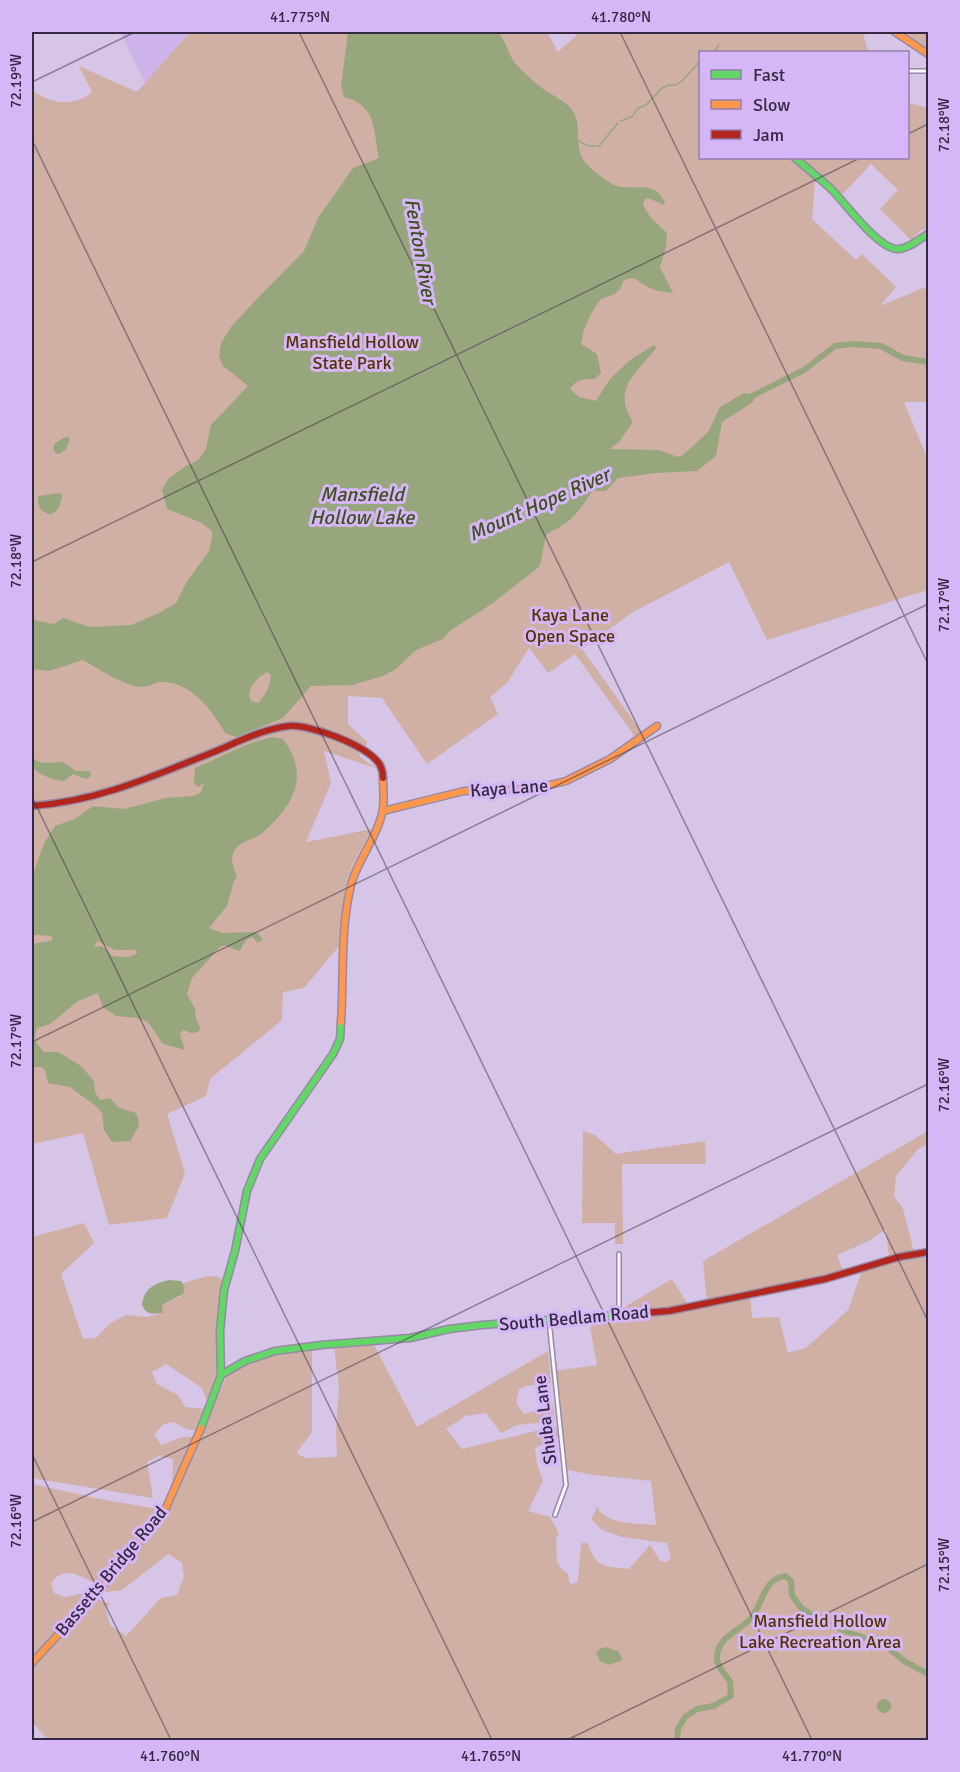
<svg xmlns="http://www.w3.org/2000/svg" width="960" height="1772" font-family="Signika,sans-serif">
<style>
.built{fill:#cfb4eb}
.green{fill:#d0afa4}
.water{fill:#98a67e;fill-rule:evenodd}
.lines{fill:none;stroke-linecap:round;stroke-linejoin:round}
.stream{stroke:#98a67e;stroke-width:1.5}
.river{stroke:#98a67e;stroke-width:6}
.street-casing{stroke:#978aa4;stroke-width:6}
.fast-casing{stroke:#978aa4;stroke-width:9}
.slow-casing{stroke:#978aa4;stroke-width:9}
.jam-casing{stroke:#978aa4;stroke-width:9}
.street{stroke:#f9f6fb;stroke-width:3}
.fast{stroke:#63d668;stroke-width:6}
.slow{stroke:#ff974d;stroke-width:6}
.jam{stroke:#b3261e;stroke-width:6}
.ticks{fill:none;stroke:#352842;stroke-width:1.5;stroke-opacity:0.45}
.labels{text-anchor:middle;stroke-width:6;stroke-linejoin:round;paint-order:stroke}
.park-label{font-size:18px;fill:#563100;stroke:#d5b6f6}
.street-label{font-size:18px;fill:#352842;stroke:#d5b6f6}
.water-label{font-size:20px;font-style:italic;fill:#3e511d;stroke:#d5b6f6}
.neatline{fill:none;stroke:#352842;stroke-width:2}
.ticks-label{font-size:15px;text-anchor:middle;fill:#352842}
</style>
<rect width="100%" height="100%" fill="#d6c5e7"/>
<polygon class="built" points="120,32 190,32 145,83"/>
<g class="green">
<path d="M190,32H547L558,52L580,32H863L868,52H700V158H908V103L928,108V228L920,231L911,240L880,209L898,190L871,164L841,196L821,176L815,182L812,219L856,260L862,254L896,287L880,306L928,286V402H904L928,460V590L767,640L729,562L633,612L582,649L643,734L636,738L575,654L548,673L529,648L507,683L490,697L498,714L427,764L382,698L348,696V724L367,742L366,747L358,744L360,757L378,769L324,751L331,783L306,842L372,829L355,860L347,879L344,897L339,946L304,988L283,992L282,1020L210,1079L206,1096L167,1114L185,1173L167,1218L109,1225L83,1133L32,1144V90C51,104 72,108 92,92L79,66L137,92Z"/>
<polygon points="903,32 928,32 928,49"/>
<polygon points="583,1131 595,1135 616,1154 705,1141 706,1164 622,1164 623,1244 615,1244 615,1223 582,1223"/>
<polygon points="928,1131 928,1144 918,1149 896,1176 894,1196 903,1209 914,1252 889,1258 886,1229 871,1240 837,1255 843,1270 821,1278 707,1302 703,1261"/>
<path d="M84,1223L94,1243L61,1274L83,1339L96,1338L109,1324L126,1315L146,1317L163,1313L162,1305L181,1296L185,1287L183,1283L208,1276L219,1277L223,1281C221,1293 218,1306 218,1319C217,1349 220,1375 208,1403L202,1388L166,1364L152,1372L157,1384L178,1395L185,1407L205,1409L196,1431L184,1428L175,1422L164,1424L154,1434L161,1445C176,1441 177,1436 193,1437L172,1489L173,1459L159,1456L147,1462L153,1498L32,1478V1237Z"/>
<path d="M928,1257V1740H42L47,1739L32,1722V1670L59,1634L97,1597L101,1601L111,1604L105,1607L110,1625L126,1636L161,1598L177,1595L184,1576L182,1563L168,1554L122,1590L100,1593L168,1509L227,1375L250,1362L277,1354L312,1348V1432C307,1441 301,1444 297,1454L306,1458L337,1457L336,1432L339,1387L334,1346L373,1343L417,1427L548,1351L551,1383L526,1386L519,1389L516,1403L524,1414L542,1409L553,1403L555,1421L517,1425L501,1433L486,1413L465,1416L446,1429L462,1449L556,1426L558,1437L535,1448L537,1464L543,1481L528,1511L550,1517L559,1534L556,1537C558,1555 552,1564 568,1574L569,1582L573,1585L578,1581L581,1544L584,1542L588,1544C597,1569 605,1566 629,1569L650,1545L660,1561L667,1562L671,1558L667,1543L622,1537L602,1530L591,1519L598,1506L599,1511C614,1525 636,1523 656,1525L651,1481L595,1475L567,1470L554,1371L597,1365L590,1327L605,1318L672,1313L750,1297L752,1318L779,1317L788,1353L806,1348L848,1310L862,1271L900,1261Z"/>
<polygon points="672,1279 689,1306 621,1313 621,1309"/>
<path d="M32,1484L100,1499L158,1509L156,1516L100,1585C81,1578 66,1563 51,1583L54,1593L65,1597L95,1591L32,1661Z"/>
</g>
<g class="water">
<path d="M348,32H497C508,42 508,55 515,63C523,72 533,81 542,88C552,95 569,103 574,113C582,127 573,146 585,162C589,168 611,185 617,186C638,191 653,179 665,202L664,205L648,198L644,200L643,205L651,218L667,233L666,247L660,267L673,293C664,292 656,291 648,287C638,282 634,274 623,281C621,293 611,296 601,299C591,312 583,328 581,344L597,354L601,373L595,379C585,379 576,379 570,389L579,397L596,401L610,379L629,361L654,345L656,348C637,373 611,389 633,422L619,442L610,449L659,450L678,457L683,455L708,432L720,407L744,393L755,395L753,402L722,422L716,456L697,471L656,473L618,478L606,491H592C585,502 578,514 567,522C560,528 552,530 546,535L540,566L493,603L451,630L443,639L416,650L396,669L383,676L352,685L311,686L283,718L236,737L225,733C212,710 191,681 160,682C154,683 148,687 142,687C126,687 97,668 83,660L49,671L32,669V618L37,621L54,624L63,618L90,627L131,625L159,613L176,603L186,583L209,551L212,538V531L200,522L167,509L162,490L168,479L186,466L198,460L206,449L211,425L248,386L223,366L219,356L221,343L231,327L253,303L304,251L318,218L353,168L379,158C373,130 377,105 344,97L341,87ZM268,672L271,675C271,684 265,697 258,703L251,701C245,690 257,677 268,672Z"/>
<polygon points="67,436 70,439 66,449 60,454 55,453 53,448 55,443"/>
<path d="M60,493L62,496C60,505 59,513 48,514L41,510L38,503V496Z"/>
<path d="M272,737L283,739C311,776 293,807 261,834C253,840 240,840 234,851C229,860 235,869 237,878L234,881L227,906L209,928L222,933L256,932L263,939L258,943L252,937C244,939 243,946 240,951L226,946H221L192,978L187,994L195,1009L196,1019L201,1029L198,1032L191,1033L184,1030L181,1032L180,1035L185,1050L163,1044L148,1022L137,1018L116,1016L103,1007L98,993L78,1001L50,1024L37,1028L34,1040L44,1052H58L81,1066L94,1081L95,1092L100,1100L110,1098L119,1108L136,1113C143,1128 135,1128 131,1141L112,1142L104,1130L102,1113L97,1107L70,1087L48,1083C45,1073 48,1064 32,1068V944L50,941L53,938L51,936C44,936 38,934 32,936V878L44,843L55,826L75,819L93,806L124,809L166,798L194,796L201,792L204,783L198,787L194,783L195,768L248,744ZM97,941L115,950H134L138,952C131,959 121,957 112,956L105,948L101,946L94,947Z"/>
<path d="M32,759L43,763L63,762L76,771H90L91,776L86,779L73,774L64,781C50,779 42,776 32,767Z"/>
<path d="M169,1280L181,1281L185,1287L183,1294L162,1305L163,1313C153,1314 146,1315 142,1305C144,1288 154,1284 169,1280Z"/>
<polygon points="605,1647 618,1651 622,1657 621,1661 608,1665 600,1661 596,1653 600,1649"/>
<circle cx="884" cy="1706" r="7"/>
</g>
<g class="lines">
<g class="stream">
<polyline points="714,52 719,45"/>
<polyline points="621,121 633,116 637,109 646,105 662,88 668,85 676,85 683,80 700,61"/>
<polyline points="578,141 589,146 599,146 618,123"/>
</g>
<g class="river">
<polyline points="750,397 804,370 835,346 852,344 881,346 903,358 928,362"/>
<path d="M677,1740L678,1729L685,1717L697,1709L713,1706L731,1696C730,1692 731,1686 730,1682C726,1674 717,1668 717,1658C717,1636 741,1631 752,1617C763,1602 764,1578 786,1576L791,1581L792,1595L801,1608L819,1619L847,1632L884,1644L904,1661L928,1674"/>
</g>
<g class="street-casing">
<g id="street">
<polyline points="908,71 928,71"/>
<polyline points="619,1254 619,1314"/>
<polyline points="549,1320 566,1485 555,1515"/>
</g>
</g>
<g class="fast-casing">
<g id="fast">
<path d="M795,158C807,168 819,178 830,188C845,202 879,251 899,249C910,248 919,239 928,234"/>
<polyline points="221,1375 245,1361 275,1351 321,1345 410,1338 449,1329 482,1325 630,1314"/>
<polyline points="201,1428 221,1375 220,1332 224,1290 235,1251 247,1191 260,1159 333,1054 340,1039 341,1022"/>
</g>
</g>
<g class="slow-casing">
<g id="slow">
<polyline points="895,32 928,54"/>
<polyline points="383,811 464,791 533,789 566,781 610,759 657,726"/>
<path d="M341,1022C344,977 340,930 351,885C357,860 376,840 382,814C385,802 383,790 383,778"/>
<polyline points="32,1663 109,1579 165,1510 201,1428"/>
</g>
</g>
<g class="jam-casing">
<g id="jam">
<path d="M32,806C98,801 151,777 211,753C236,743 262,729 289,726C310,724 369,746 380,765C382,769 383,773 383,778"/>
<polyline points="630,1314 669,1311 825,1279 899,1257 928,1252"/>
</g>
</g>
<use href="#street" class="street"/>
<use href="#fast" class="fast"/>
<use href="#slow" class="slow"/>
<use href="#jam" class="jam"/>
</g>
<path class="ticks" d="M299,32L928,1321M620,32L928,664M32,82L135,32M908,134L928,124M32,140L812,1740M32,562L860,158M32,797L492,1740M32,1042L928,604M32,1454L171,1740M32,1522L928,1084M567,1740L928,1564"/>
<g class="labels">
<g class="park-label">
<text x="352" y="348">Mansfield Hollow<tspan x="352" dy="21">State Park</tspan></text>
<text x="570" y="621">Kaya Lane<tspan x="570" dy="21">Open Space</tspan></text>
<text x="820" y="1627">Mansfield Hollow<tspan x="820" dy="21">Lake Recreation Area</tspan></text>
</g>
<g class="street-label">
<text transform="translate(509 788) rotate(-4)" y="6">Kaya Lane</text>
<text transform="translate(574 1318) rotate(-5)" y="6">South Bedlam Road</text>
<text transform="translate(545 1420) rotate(-97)" y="6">Shuba Lane</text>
<text transform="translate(111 1571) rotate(-50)" y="6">Bassetts Bridge Road</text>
</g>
<g class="water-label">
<text transform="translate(421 251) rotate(80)" y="7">Fenton River</text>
<text x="362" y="501">Mansfield<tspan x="362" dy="23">Hollow Lake</tspan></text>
<text transform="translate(539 504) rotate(-24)" y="7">Mount Hope River</text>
</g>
</g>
<rect width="960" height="1772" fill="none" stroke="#d5b6f6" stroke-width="66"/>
<rect x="699" y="51" width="210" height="108" fill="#d5b6f6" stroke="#957dae" stroke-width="1.5"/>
<rect x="711" y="70" width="30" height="9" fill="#63d668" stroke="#957dae" stroke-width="1.5"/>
<text x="753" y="81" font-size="18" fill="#352842">Fast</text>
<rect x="711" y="100" width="30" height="9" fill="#ff974d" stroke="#957dae" stroke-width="1.5"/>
<text x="753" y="111" font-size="18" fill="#352842">Slow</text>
<rect x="711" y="130" width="30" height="9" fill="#b3261e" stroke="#957dae" stroke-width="1.5"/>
<text x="753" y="141" font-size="18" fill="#352842">Jam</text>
<rect x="33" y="33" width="894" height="1706" class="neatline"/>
<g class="ticks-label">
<text x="300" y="22">41.775°N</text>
<text x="621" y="22">41.780°N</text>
<text transform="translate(16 81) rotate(-90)" y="5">72.19°W</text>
<text transform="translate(944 125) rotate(-90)" y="5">72.18°W</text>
<text transform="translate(16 561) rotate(-90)" y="5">72.18°W</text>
<text transform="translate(944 605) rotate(-90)" y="5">72.17°W</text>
<text transform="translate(16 1041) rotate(-90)" y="5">72.17°W</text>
<text transform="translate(944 1085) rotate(-90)" y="5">72.16°W</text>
<text transform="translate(16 1521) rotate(-90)" y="5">72.16°W</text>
<text transform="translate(944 1565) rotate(-90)" y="5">72.15°W</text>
<text x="170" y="1761">41.760°N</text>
<text x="491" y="1761">41.765°N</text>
<text x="812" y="1761">41.770°N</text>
</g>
</svg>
